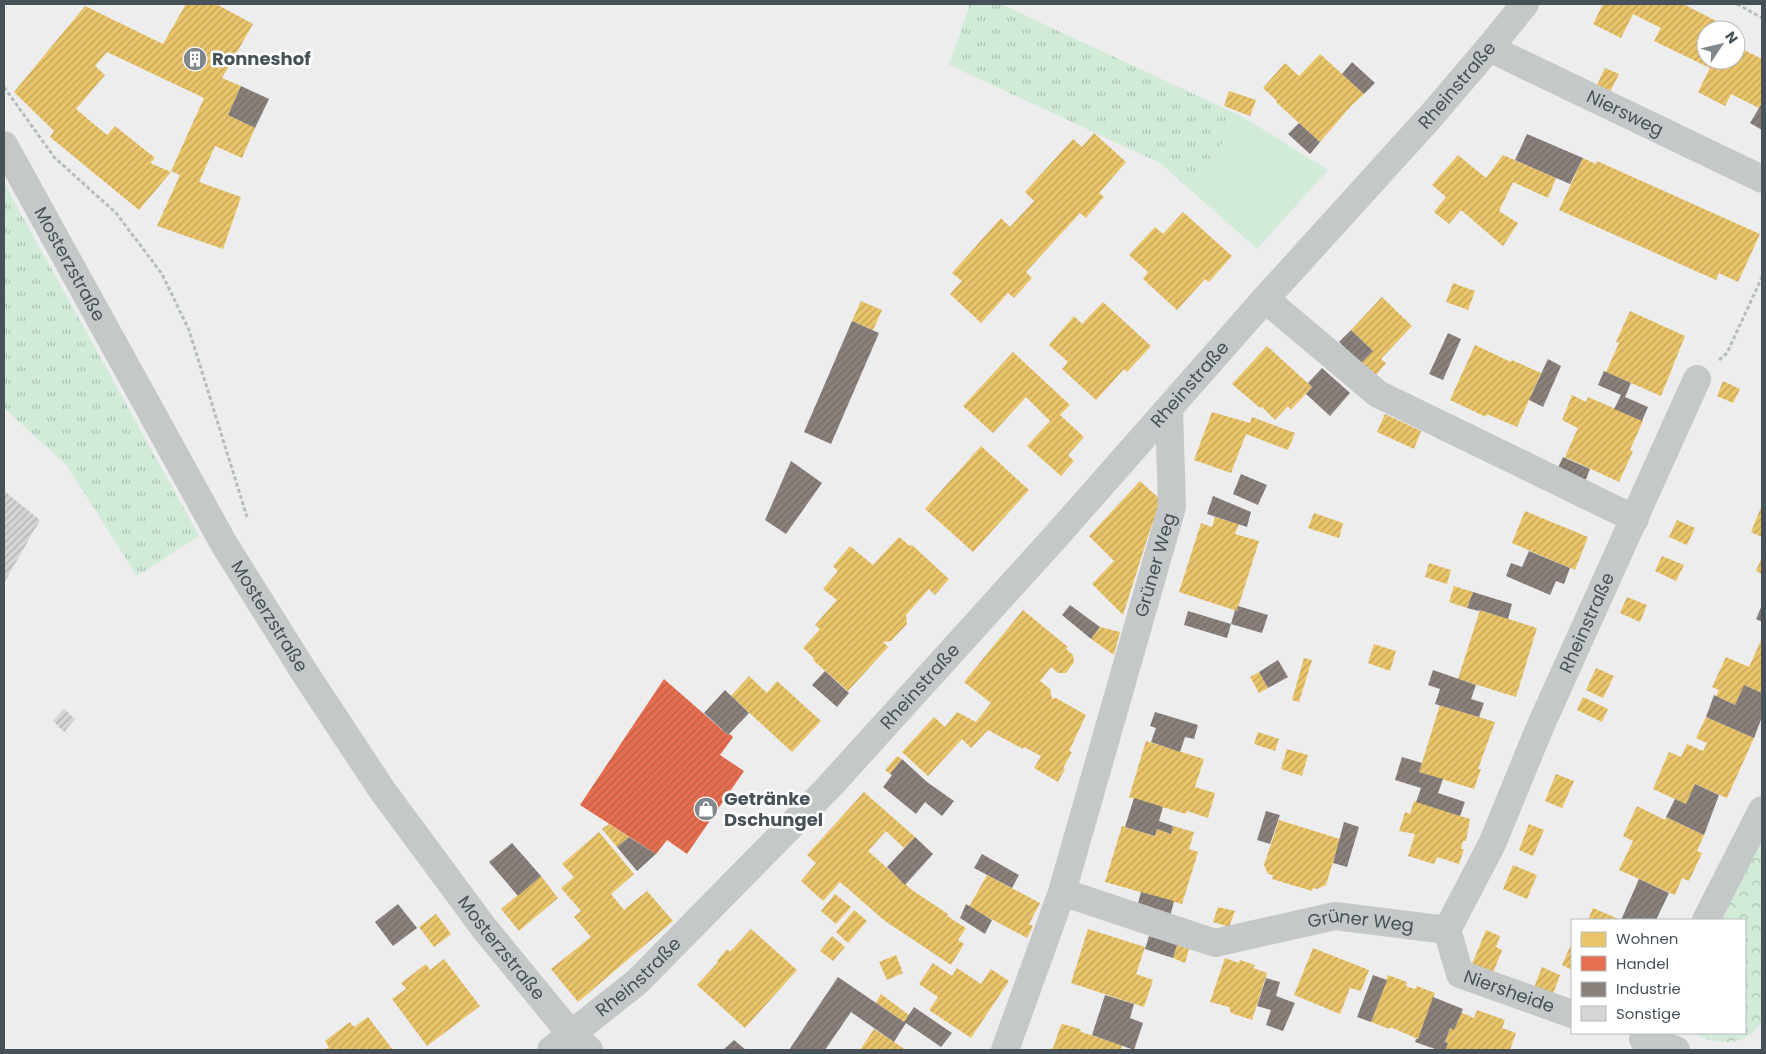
<svg xmlns="http://www.w3.org/2000/svg" width="1766" height="1054" font-family="Poppins,sans-serif">
<style>
.grass{fill:url(#grass-tufts)}
.forest{fill:url(#forest-crowns)}
.garden{fill:#d2ebd9}
.homes{fill:url(#homes-hatch)}
.shops{fill:url(#shops-hatch)}
.industry{fill:url(#industry-hatch)}
.building{fill:url(#building-hatch)}
.lines{fill:none;stroke-linecap:round;stroke-linejoin:round}
.path{stroke:#b4bfba;stroke-width:3;stroke-dasharray:4 2.5;stroke-linecap:butt}
.minor{stroke:#c4c8c9;stroke-width:28}
.labels{text-anchor:middle;stroke-width:5;stroke-linejoin:round;paint-order:stroke}
.poi-label{font-size:18px;font-weight:bold;fill:#465258;stroke:#fff;text-anchor:start}
.street-label{font-size:18px;fill:#465258;stroke:#fff}
</style>
<defs>
<pattern id="grass-tufts" width="24" height="20" patternUnits="userSpaceOnUse" patternTransform="scale(1.25)"><rect width="24" height="20" fill="#d2ebd9"/><path d="M3 7l-1-3M5 7V3M7 7l1-3M15 17l-1-3M17 17v-4M19 17l1-3" fill="none" stroke="#acc1b3"/></pattern>
<pattern id="forest-crowns" width="20" height="18" patternUnits="userSpaceOnUse" patternTransform="scale(1.25)"><rect width="20" height="18" fill="#d2ebd9"/><path d="M2 6a3 3 0 1 1 6 0M12 15a3 3 0 1 1 6 0" fill="none" stroke="#acc1b3"/></pattern>
<pattern id="homes-hatch" width="6" height="6" patternUnits="userSpaceOnUse" patternTransform="scale(1.25)"><rect width="6" height="6" fill="#e9c46a"/><path d="M-1 1l2-2M0 6l6-6M5 7l2-2" fill="none" stroke="#bfa25a"/></pattern>
<pattern id="shops-hatch" width="6" height="6" patternUnits="userSpaceOnUse" patternTransform="scale(1.25)"><rect width="6" height="6" fill="#e76f51"/><path d="M-1 1l2-2M0 6l6-6M5 7l2-2" fill="none" stroke="#bd5e46"/></pattern>
<pattern id="industry-hatch" width="6" height="6" patternUnits="userSpaceOnUse" patternTransform="scale(1.25)"><rect width="6" height="6" fill="#8a817c"/><path d="M-1 1l2-2M0 6l6-6M5 7l2-2" fill="none" stroke="#736c68"/></pattern>
<pattern id="building-hatch" width="6" height="6" patternUnits="userSpaceOnUse" patternTransform="scale(1.25)"><rect width="6" height="6" fill="#d4d5d6"/><path d="M-1 1l2-2M0 6l6-6M5 7l2-2" fill="none" stroke="#aeafb0"/></pattern>
</defs>
<rect width="100%" height="100%" fill="#eeeded"/>
<g class="grass">
<polygon points="970,4 1001,4 1243,117 1187,187 1160,163 949,65"/>
<polygon points="4,183 199,536 137,576 67,466 4,408"/>
</g>
<path class="forest" d="M1762,831V1021C1746,1048 1718,1046 1694,1033H1745V920H1714Z"/>
<polygon class="garden" points="1243,117 1328,170 1257,249 1187,187"/>
<g class="homes">
<polygon points="186,4 216,4 253,24 222,78 241,86 228,115 255,128 242,158 215,146 199,182 241,197 223,249 157,226 180,175 171,171 204,98 107,52 95,66 105,75 76,109 107,135 115,126 155,158 150,163 171,172 139,210 50,137 54,131 14,92 85,6 163,44"/>
<polygon points="1603,4 1683,4 1730,28 1729,30 1706,30 1706,60 1736,60 1736,46 1762,59 1762,103 1759,108 1731,94 1725,106 1698,92 1710,68 1654,41 1661,28 1633,14 1621,38 1593,24"/>
<polygon points="1320,54 1364,94 1351,106 1320,142 1276,102 1277,101 1263,88 1285,63 1299,76"/>
<polygon points="1605,68 1619,74 1610,92 1597,85"/>
<polygon points="1229,91 1256,100 1250,116 1224,106"/>
<polygon points="1094,133 1126,162 1099,193 1104,197 1095,207 1086,218 1080,213 1026,272 1032,278 1014,298 1008,293 981,323 950,294 962,281 952,273 1001,218 1010,227 1034,201 1025,192 1073,139 1082,147"/>
<polygon points="1458,155 1486,178 1503,155 1556,178 1548,198 1513,182 1499,211 1518,223 1503,246 1461,210 1449,224 1434,212 1446,197 1432,185"/>
<polygon points="1583,158 1596,164 1597,161 1760,234 1738,282 1719,273 1716,280 1559,210"/>
<polygon points="1183,212 1232,256 1209,282 1205,279 1177,310 1143,279 1148,272 1129,255 1155,227 1163,234"/>
<polygon points="1453,283 1475,291 1468,310 1446,302"/>
<polygon points="1382,297 1412,326 1381,359 1386,363 1376,375 1361,363 1373,351 1351,330"/>
<polygon points="861,301 882,310 873,330 852,321"/>
<polygon points="1103,302 1151,346 1127,372 1124,369 1096,400 1062,369 1068,362 1049,345 1074,316 1082,324"/>
<polygon points="1630,311 1685,336 1661,396 1606,372 1619,343 1616,342"/>
<polygon points="1475,345 1511,362 1512,360 1541,373 1517,427 1487,414 1486,417 1450,400"/>
<polygon points="1267,346 1312,387 1291,410 1288,406 1275,420 1262,407 1260,408 1232,384"/>
<polygon points="1013,352 1070,405 1060,415 1084,437 1068,455 1074,461 1061,476 1027,446 1050,421 1026,397 993,433 963,406"/>
<polygon points="1723,381 1740,389 1733,403 1717,396"/>
<polygon points="1572,395 1586,402 1588,397 1643,421 1630,450 1633,451 1619,482 1565,457 1578,428 1562,420"/>
<polygon points="1212,412 1250,423 1252,417 1295,433 1288,450 1246,434 1231,473 1194,460"/>
<polygon points="1385,414 1421,431 1414,449 1377,432"/>
<polygon points="981,446 1029,490 973,552 925,509"/>
<polygon points="1140,481 1162,501 1150,530 1123,615 1092,584 1114,561 1089,536"/>
<polygon points="1762,505 1762,537 1751,532"/>
<polygon points="1525,511 1588,537 1575,570 1512,543"/>
<polygon points="1314,513 1343,523 1339,538 1308,528"/>
<polygon points="1215,517 1239,524 1235,534 1259,541 1237,611 1179,592 1201,523 1212,527"/>
<polygon points="1677,520 1695,528 1687,545 1669,537"/>
<polygon points="899,537 910,546 912,545 949,579 935,595 929,589 906,615 907,624 891,641 883,642 888,647 848,691 813,660 814,658 803,648 820,629 815,625 837,600 823,589 838,571 833,566 850,546 873,565"/>
<polygon points="1662,556 1684,565 1676,581 1655,571"/>
<polygon points="1762,557 1762,574 1756,571"/>
<polygon points="1429,563 1451,570 1447,584 1425,577"/>
<polygon points="1454,586 1473,592 1467,608 1449,602"/>
<polygon points="1627,597 1647,605 1640,622 1620,613"/>
<polygon points="1023,610 1068,647 1066,649 1073,655 1074,662 1066,673 1058,673 1051,667 1040,681 1050,689 1052,699 1056,698 1086,715 1069,751 1072,752 1063,768 1065,769 1058,782 1034,768 1041,756 1024,747 1023,749 988,730 971,748 962,739 928,776 902,752 934,717 945,727 957,712 976,722 991,703 964,682"/>
<polygon points="1480,610 1537,628 1516,697 1458,679"/>
<polygon points="1100,627 1120,632 1114,655 1091,639"/>
<polygon points="1762,638 1762,693 1744,685 1735,705 1716,696 1719,690 1712,687 1726,657 1749,667"/>
<polygon points="1374,644 1396,651 1390,671 1368,663"/>
<polygon points="1304,658 1312,660 1299,702 1292,700"/>
<polygon points="1596,668 1614,676 1603,698 1586,690"/>
<polygon points="1259,672 1268,688 1259,693 1250,677"/>
<polygon points="749,676 767,693 777,681 821,721 792,752 731,696"/>
<polygon points="1583,697 1608,709 1602,722 1577,710"/>
<polygon points="1440,705 1495,722 1478,769 1481,769 1474,789 1419,772"/>
<polygon points="1706,717 1754,738 1727,798 1695,784 1686,804 1653,789 1669,752 1681,757 1687,744 1703,751 1707,743 1696,738"/>
<polygon points="1258,732 1279,739 1275,751 1254,744"/>
<polygon points="1146,741 1204,759 1195,787 1215,793 1208,818 1187,811 1186,814 1129,797"/>
<polygon points="1287,749 1308,755 1302,776 1281,769"/>
<polygon points="897,756 902,759 890,774 885,770"/>
<polygon points="1556,774 1574,781 1562,808 1545,801"/>
<polygon points="864,792 915,837 904,848 886,831 868,851 912,890 948,914 947,916 966,928 958,940 964,944 951,965 885,921 840,882 823,901 801,881 816,863 807,855"/>
<polygon points="1414,801 1470,819 1466,841 1463,841 1461,849 1464,849 1459,864 1437,857 1434,864 1408,856 1415,834 1399,831 1405,812 1410,814"/>
<polygon points="1637,806 1665,820 1666,817 1704,835 1697,851 1702,853 1689,881 1682,878 1675,895 1619,870 1633,841 1623,836"/>
<polygon points="1279,820 1340,839 1326,885 1317,889 1313,888 1312,891 1272,879 1273,875 1268,874 1264,865"/>
<polygon points="609,824 629,837 617,847 602,829"/>
<polygon points="1529,824 1544,830 1533,856 1519,850"/>
<polygon points="1122,826 1155,836 1157,829 1171,834 1173,826 1194,832 1189,849 1198,852 1182,904 1105,882"/>
<polygon points="599,832 634,874 611,894 624,910 647,891 673,921 578,1002 551,969 591,937 574,917 581,911 561,888 574,877 562,864"/>
<polygon points="1513,865 1537,875 1527,899 1503,889"/>
<polygon points="987,875 1040,903 1029,924 1033,926 1027,938 969,907"/>
<polygon points="541,876 558,898 519,931 501,909"/>
<polygon points="835,894 851,907 836,924 821,911"/>
<polygon points="1218,907 1235,911 1229,927 1213,922"/>
<polygon points="1593,908 1614,917 1620,920 1588,920"/>
<polygon points="854,910 867,921 848,943 836,932"/>
<polygon points="436,914 451,934 434,947 419,927"/>
<polygon points="751,929 797,970 745,1028 697,985 718,962 717,961 727,949 730,952"/>
<polygon points="1088,929 1145,947 1136,974 1153,980 1144,1007 1071,983"/>
<polygon points="1486,930 1500,936 1496,947 1502,950 1493,973 1472,964"/>
<polygon points="832,936 845,947 833,961 820,951"/>
<polygon points="1572,942 1572,970 1562,965"/>
<polygon points="1177,945 1189,949 1185,963 1173,958"/>
<polygon points="1313,948 1369,970 1361,991 1350,988 1340,1014 1294,995"/>
<polygon points="896,955 903,973 887,980 879,962"/>
<polygon points="1225,958 1239,963 1240,960 1255,965 1253,968 1267,973 1252,1020 1231,1013 1229,1007 1210,1002"/>
<polygon points="444,959 480,1006 427,1046 392,999 406,989 401,983 426,964 430,970"/>
<polygon points="933,963 952,976 957,968 981,984 991,969 1009,981 971,1038 929,1010 938,997 919,984"/>
<polygon points="1542,967 1560,975 1552,997 1533,990"/>
<polygon points="1388,975 1407,982 1406,986 1415,989 1417,986 1435,993 1418,1039 1390,1027 1389,1029 1371,1022"/>
<polygon points="881,994 909,1015 904,1022 876,1003"/>
<polygon points="1477,1010 1505,1020 1502,1028 1516,1033 1510,1050 1446,1050 1448,1043 1445,1042 1450,1028 1454,1030 1460,1012 1474,1018"/>
<polygon points="368,1017 393,1050 325,1050 329,1047 325,1041 350,1022 354,1027"/>
<polygon points="1063,1024 1080,1029 1081,1032 1122,1045 1121,1050 1048,1050 1053,1048 1061,1025"/>
<polygon points="874,1029 894,1042 906,1050 860,1050"/>
</g>
<polygon class="shops" points="664,679 728,735 730,734 733,737 720,755 744,771 687,854 667,840 656,854 580,805"/>
<g class="industry">
<polygon points="1352,62 1375,83 1364,94 1342,74"/>
<polygon points="241,86 269,99 255,128 228,115"/>
<polygon points="1762,103 1762,130 1750,123"/>
<polygon points="1299,123 1320,142 1310,154 1288,134"/>
<polygon points="1527,134 1583,158 1570,184 1515,160"/>
<polygon points="852,321 879,333 831,444 804,432"/>
<polygon points="1351,330 1373,351 1361,363 1339,342"/>
<polygon points="1448,333 1461,339 1443,380 1429,374"/>
<polygon points="1548,359 1561,366 1543,407 1529,400"/>
<polygon points="1322,368 1350,393 1330,416 1306,394 1312,387 1308,383"/>
<polygon points="1604,371 1631,383 1625,397 1648,407 1642,421 1614,409 1621,395 1598,385"/>
<polygon points="1563,457 1590,469 1585,482 1557,470"/>
<polygon points="791,461 822,483 786,534 765,520"/>
<polygon points="1241,474 1267,485 1258,505 1233,494"/>
<polygon points="1213,496 1251,512 1247,527 1207,514"/>
<polygon points="1529,551 1570,568 1564,584 1556,581 1550,595 1506,576 1511,563 1522,567"/>
<polygon points="1473,592 1512,604 1508,619 1480,610 1479,611 1467,608"/>
<polygon points="1070,605 1100,627 1091,639 1062,615"/>
<polygon points="1762,605 1762,622 1756,619"/>
<polygon points="1238,606 1268,615 1262,633 1231,624 1235,610 1237,611"/>
<polygon points="1188,611 1231,624 1227,638 1184,625"/>
<polygon points="1278,660 1288,677 1268,688 1259,672"/>
<polygon points="1433,670 1476,685 1471,699 1484,703 1479,717 1435,704 1440,689 1428,685"/>
<polygon points="825,671 849,693 837,707 812,685"/>
<polygon points="1744,685 1762,693 1762,717 1754,738 1706,717 1714,695 1735,705"/>
<polygon points="725,690 749,713 728,735 704,713"/>
<polygon points="1155,712 1198,725 1194,739 1185,737 1180,752 1151,742 1156,728 1150,726"/>
<polygon points="1402,757 1422,763 1419,772 1443,779 1438,793 1465,802 1460,816 1416,802 1421,788 1395,780"/>
<polygon points="902,759 927,782 954,801 942,816 925,802 916,814 883,787 892,775 890,774"/>
<polygon points="1695,784 1719,795 1704,835 1666,817 1675,799 1686,804"/>
<polygon points="1134,798 1163,807 1159,821 1173,826 1171,834 1157,829 1155,836 1125,827"/>
<polygon points="1266,811 1280,815 1270,844 1257,840"/>
<polygon points="1344,822 1359,827 1347,867 1333,863"/>
<polygon points="629,837 656,854 637,871 617,847"/>
<polygon points="915,837 933,854 905,885 887,867"/>
<polygon points="512,843 541,876 518,896 489,862"/>
<polygon points="982,854 1019,875 1012,888 974,868"/>
<polygon points="1639,879 1669,893 1656,920 1621,920"/>
<polygon points="1141,892 1174,901 1170,917 1137,907"/>
<polygon points="398,904 417,928 393,946 375,922"/>
<polygon points="966,904 992,920 985,934 960,918"/>
<polygon points="1149,936 1177,945 1173,958 1145,949"/>
<polygon points="1373,975 1387,980 1371,1022 1357,1017"/>
<polygon points="838,977 904,1022 914,1007 952,1033 941,1047 906,1023 894,1042 851,1012 825,1050 789,1050"/>
<polygon points="1266,978 1280,982 1276,996 1295,1003 1283,1031 1266,1025 1271,1010 1257,1006"/>
<polygon points="1105,995 1134,1004 1130,1018 1143,1023 1134,1050 1092,1035"/>
<polygon points="1433,997 1463,1009 1454,1030 1450,1028 1445,1042 1448,1043 1446,1050 1438,1050 1415,1042 1416,1039 1418,1039"/>
<polygon points="734,1040 746,1050 723,1050"/>
</g>
<g class="building">
<polygon points="4,491 40,520 4,583"/>
<polygon points="64,709 75,719 64,732 53,721"/>
</g>
<g class="lines">
<g class="path">
<polyline points="1737,4 1762,18"/>
<polyline points="4,87 54,157 116,213 162,274 189,330 247,517"/>
<polyline points="1719,360 1727,353 1762,277"/>
</g>
<g class="minor">
<path id="s1" d="M1489,48L1762,179"/>
<path id="s2" d="M4,145L224,544L308,678L382,790L484,928L571,1034L589,1050"/>
<polyline points="1265,299 1378,394 1635,519"/>
<path id="s3" d="M1062,892L1215,943L1335,916L1447,930L1492,844L1540,727L1697,379"/>
<polyline points="1706,920 1762,810"/>
<path id="s4" d="M1447,930L1460,974L1572,1014"/>
<polyline points="1643,1039 1676,1050"/>
<path id="s5" d="M551,1050L637,982L828,788L1058,534L1265,299L1431,116L1489,48L1525,4"/>
<path id="s6" d="M1005,1050L1062,892L1172,507L1169,409"/>
</g>
</g>
<defs>
<g id="building-disc" transform="scale(1.25)"><circle r="9.5" fill="#81888c" stroke="#fff"/><path d="M-4-6H4V6H1V3H-1V6H-4ZM-2.5-4.3h1.7v1.8h-1.7ZM.8-4.3h1.7v1.8H.8ZM-2.5-1h1.7V.8h-1.7ZM.8-1h1.7V.8H.8Z" fill="#fff"/></g>
<g id="shop-disc" transform="scale(1.25)"><circle r="9.5" fill="#81888c" stroke="#fff"/><path d="M-5-2.5h2.3a2.7 3.5 0 0 1 5.4 0H5L5.5 6h-11ZM-1.5-2.5h3a1.5 2.3 0 0 0-3 0Z" fill="#fff"/></g>
</defs>
<g fill-rule="evenodd">
<use href="#building-disc" x="195" y="59"/>
<use href="#shop-disc" x="706" y="809"/>
</g>
<g class="labels">
<g class="poi-label">
<text x="212" y="65">Ronneshof</text>
<text x="724" y="805">Getränke<tspan x="724" dy="21">Dschungel</tspan></text>
</g>
<g class="street-label">
<text dy="6" stroke="none"><textPath href="#s5" startOffset="1325">Rheinstraße</textPath></text>
<text dy="6" stroke="none"><textPath href="#s1" startOffset="151">Niersweg</textPath></text>
<text dy="6" stroke="none"><textPath href="#s2" startOffset="136">Mosterzstraße</textPath></text>
<text dy="6" stroke="none"><textPath href="#s5" startOffset="924">Rheinstraße</textPath></text>
<text dy="6" stroke="none"><textPath href="#s6" startOffset="508">Grüner Weg</textPath></text>
<text dy="6" stroke="none"><textPath href="#s2" startOffset="541">Mosterzstraße</textPath></text>
<text dy="6" stroke="none"><textPath href="#s3" startOffset="735">Rheinstraße</textPath></text>
<text dy="6" stroke="none"><textPath href="#s5" startOffset="519">Rheinstraße</textPath></text>
<text dy="6" stroke="none"><textPath href="#s3" startOffset="310">Grüner Weg</textPath></text>
<text dy="6" stroke="none"><textPath href="#s2" startOffset="946">Mosterzstraße</textPath></text>
<text dy="6" stroke="none"><textPath href="#s5" startOffset="114">Rheinstraße</textPath></text>
<text dy="6" stroke="none"><textPath href="#s4" startOffset="98">Niersheide</textPath></text>
</g>
</g>
<rect width="1766" height="1054" fill="none" stroke="#465258" stroke-width="10"/>
<rect x="1571" y="919" width="175" height="115" fill="#ffffff" stroke="#b5babc"/>
<rect x="1581" y="932" width="25" height="15" fill="#e9c46a" stroke="#b5babc"/>
<text x="1616" y="944" font-size="15" fill="#465258">Wohnen</text>
<rect x="1581" y="956" width="25" height="15" fill="#e76f51" stroke="#b5babc"/>
<text x="1616" y="969" font-size="15" fill="#465258">Handel</text>
<rect x="1581" y="982" width="25" height="15" fill="#8a817c" stroke="#b5babc"/>
<text x="1616" y="994" font-size="15" fill="#465258">Industrie</text>
<rect x="1581" y="1006" width="25" height="15" fill="#d4d5d6" stroke="#b5babc"/>
<text x="1616" y="1019" font-size="15" fill="#465258">Sonstige</text>
<g transform="translate(1721 45) rotate(55)"><circle r="24" fill="#ffffff" stroke="#b5babc"/>
<path d="M0-4L9 19L0 12L-9 19Z" fill="#81888c"/>
<text y="-8" font-size="14" font-weight="bold" text-anchor="middle" fill="#465258">N</text>
</g>
</svg>
